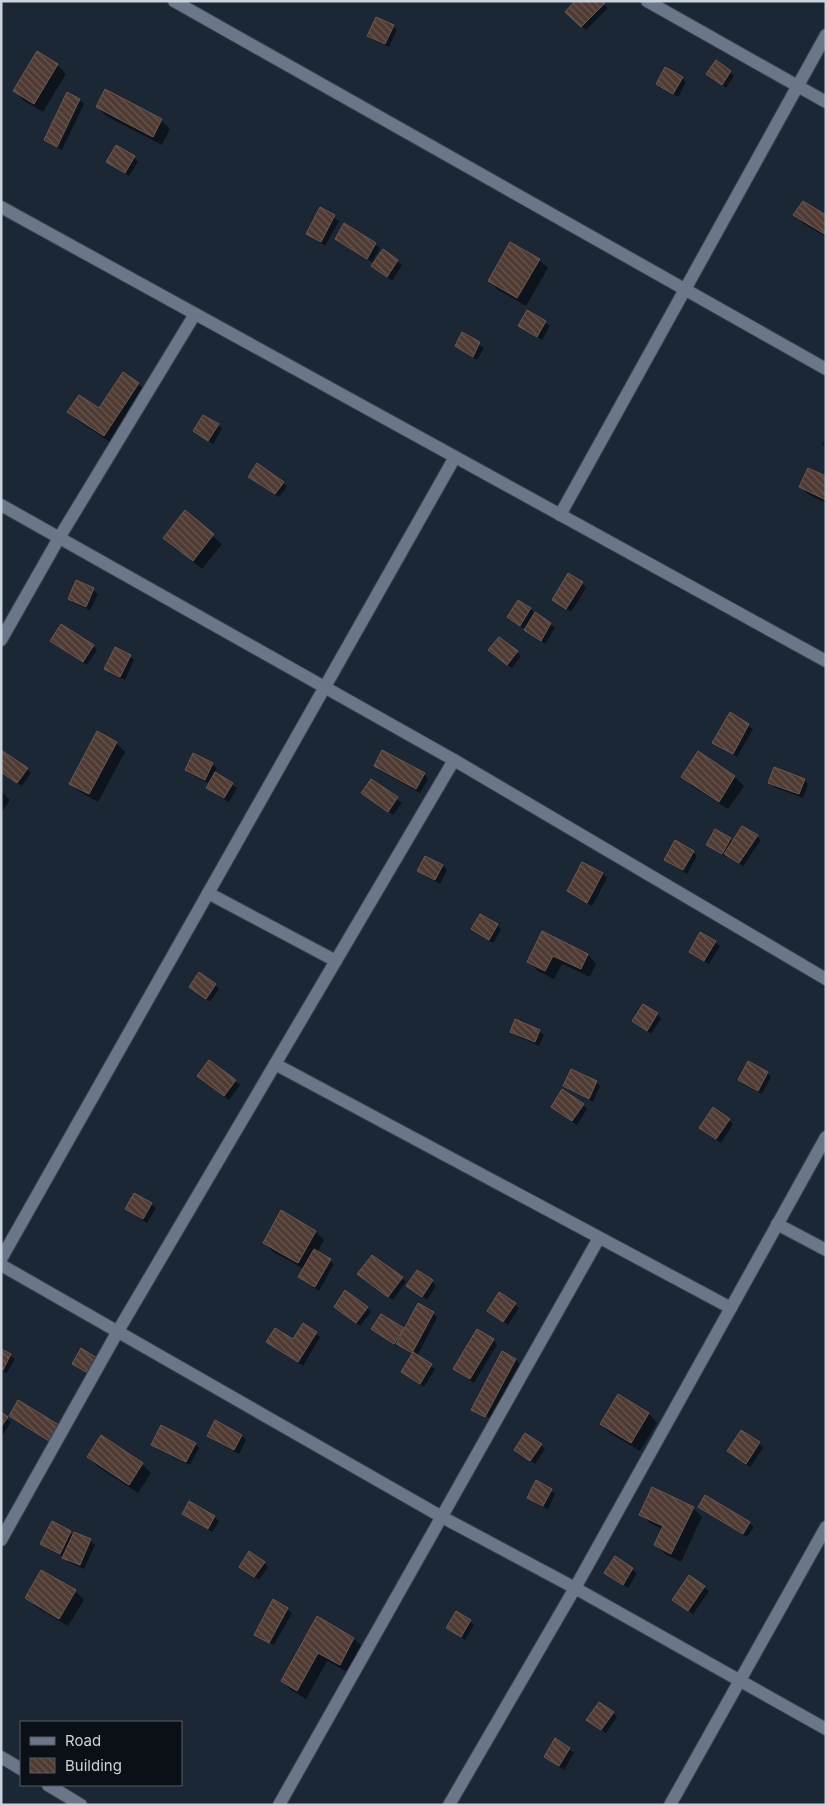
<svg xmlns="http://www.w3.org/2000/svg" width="827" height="1806" font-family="Inter,sans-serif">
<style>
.shadow{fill:#0007}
.building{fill:url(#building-back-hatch);stroke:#6e5850}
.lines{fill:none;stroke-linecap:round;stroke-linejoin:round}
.street-casing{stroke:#3a424f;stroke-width:14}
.street{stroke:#6b7789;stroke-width:12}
</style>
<defs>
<pattern id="building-back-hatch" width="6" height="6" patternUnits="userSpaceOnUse" patternTransform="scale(1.25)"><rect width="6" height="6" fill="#4f3b33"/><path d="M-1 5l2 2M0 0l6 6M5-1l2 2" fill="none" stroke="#675650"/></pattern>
</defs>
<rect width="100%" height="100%" fill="#1c2735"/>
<g class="shadow">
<polygon points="600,1 608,8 586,30 567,12"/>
<polygon points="393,26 397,30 389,47 373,40 369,35"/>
<polygon points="57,65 66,74 43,112 23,100 15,91"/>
<polygon points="730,72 734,76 726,88 708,74"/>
<polygon points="682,78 686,82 678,97 657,83"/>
<polygon points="68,94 80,100 84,104 62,150 50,144 46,140"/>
<polygon points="97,107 161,120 170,129 162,145 106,116"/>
<polygon points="134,157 138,162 129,176 108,162"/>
<polygon points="321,209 339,221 325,246 308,234"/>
<polygon points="795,215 826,217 826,237 804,224"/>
<polygon points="344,225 380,248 372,262 336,239"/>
<polygon points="383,251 402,265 392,281 372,266"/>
<polygon points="539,260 548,268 526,306 498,290 489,281"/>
<polygon points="528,312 550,326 542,340 520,326"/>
<polygon points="463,334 484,348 477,360 456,346"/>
<polygon points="123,373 139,384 147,393 113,444 78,421 69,412 99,409"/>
<polygon points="218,425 222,429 213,444 195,431"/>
<polygon points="826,437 826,447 822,444"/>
<polygon points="826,478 826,503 809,495 800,486"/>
<polygon points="254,481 283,482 287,487 279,497"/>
<polygon points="185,512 222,544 202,569 164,538"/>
<polygon points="77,582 93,590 98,594 90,610 73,603 69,598"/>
<polygon points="582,583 586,588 571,612 554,599"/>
<polygon points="530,609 555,628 545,644 508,617"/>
<polygon points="52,641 93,646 97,650 87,665"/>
<polygon points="517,652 521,656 512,668 494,654"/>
<polygon points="130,656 134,660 125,680 110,673 106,669"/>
<polygon points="730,714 753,729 737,757 714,742"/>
<polygon points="116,743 125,752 98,802 80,792 71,783"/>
<polygon points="699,753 735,777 744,786 728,809 692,786 683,777"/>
<polygon points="212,764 217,768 214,773 237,788 229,802 212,792 208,788 210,784 190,774 186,770"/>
<polygon points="375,766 424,774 428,779 420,793 379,770"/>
<polygon points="27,769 31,773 22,786 1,772"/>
<polygon points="372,780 402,803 393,815 363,793"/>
<polygon points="804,780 808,784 803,798 774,787 770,783"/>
<polygon points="1,791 10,800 1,813"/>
<polygon points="757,836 761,840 743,866 727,855 726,857 712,849 708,845 730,839 733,842"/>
<polygon points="693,852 697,856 687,874 666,860"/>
<polygon points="426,857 443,866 447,870 440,884 423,875 419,871"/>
<polygon points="583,864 603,874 607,878 592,906 572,895 568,891"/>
<polygon points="497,925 501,930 493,943 472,928"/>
<polygon points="543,933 588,955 596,964 590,977 562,964 554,979 538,971 529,962"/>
<polygon points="701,933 720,946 709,964 690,952"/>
<polygon points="215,985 219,989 210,1002 191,987"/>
<polygon points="657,1014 661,1019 651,1034 634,1021"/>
<polygon points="511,1031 539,1031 544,1035 539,1046 515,1035"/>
<polygon points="767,1073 771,1077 762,1094 743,1084 739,1080"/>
<polygon points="203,1080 235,1081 240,1085 229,1100"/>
<polygon points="596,1082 600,1086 593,1102 569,1090 565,1086"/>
<polygon points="583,1105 587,1109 577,1125 552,1107"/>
<polygon points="729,1120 733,1124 721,1143 700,1127"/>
<polygon points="151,1204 156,1208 147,1223 126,1209"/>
<polygon points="316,1232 324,1240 317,1253 334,1264 319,1291 299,1277 304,1269 273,1252 264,1243"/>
<polygon points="363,1278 402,1278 406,1282 393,1300"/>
<polygon points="432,1281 436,1286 427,1300 407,1286"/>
<polygon points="500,1294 519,1308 508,1325 488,1311"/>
<polygon points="367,1308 371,1312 360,1326 339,1311"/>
<polygon points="433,1313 437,1318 417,1356 435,1369 424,1387 403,1372 413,1355 399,1346 398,1347 372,1328 403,1329 405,1331"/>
<polygon points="303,1325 320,1337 303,1366 268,1342 293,1341"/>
<polygon points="493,1340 497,1345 474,1383 455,1369"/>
<polygon points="1,1350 15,1359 7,1373 1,1370"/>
<polygon points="516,1360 520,1364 490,1418 475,1411 475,1413 472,1409"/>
<polygon points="618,1396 649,1414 657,1423 640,1451 610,1433 601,1424"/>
<polygon points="1,1414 11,1422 3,1435 1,1434"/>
<polygon points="10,1416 58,1426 54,1444 14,1420"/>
<polygon points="216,1422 242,1436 246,1440 239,1454 213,1440 208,1435"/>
<polygon points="759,1443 763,1448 750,1467 728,1451"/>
<polygon points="153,1444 195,1444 199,1448 190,1465 157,1449"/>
<polygon points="541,1445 545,1449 535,1464 516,1450"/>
<polygon points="88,1457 142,1464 151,1473 138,1493 97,1466"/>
<polygon points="551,1490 555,1494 548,1509 533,1502 529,1498"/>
<polygon points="699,1507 749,1523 754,1527 747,1537 704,1511"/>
<polygon points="693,1508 702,1517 681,1562 665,1554 656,1545 663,1530 650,1523 641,1514"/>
<polygon points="184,1514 214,1517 219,1521 212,1532 188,1518"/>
<polygon points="53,1523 73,1535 90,1540 95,1545 84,1569 68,1562 64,1557 46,1548 42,1544"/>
<polygon points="615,1558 637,1573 628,1588 606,1573"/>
<polygon points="264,1562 268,1567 259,1580 241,1567"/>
<polygon points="689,1577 709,1591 693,1614 678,1604"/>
<polygon points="75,1591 84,1600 68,1626 36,1607 27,1598"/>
<polygon points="287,1609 292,1613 274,1645 258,1636 258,1638 255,1635"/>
<polygon points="318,1618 354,1639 363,1647 349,1673 327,1661 306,1699 291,1690 282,1681"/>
<polygon points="470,1621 474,1625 465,1640 448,1628"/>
<polygon points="613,1713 617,1717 606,1733 592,1724"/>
<polygon points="569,1749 574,1753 564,1770 545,1757"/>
</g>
<g class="building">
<polygon points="575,1 602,1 605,3 581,27 565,12"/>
<polygon points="376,17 394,25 385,44 367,36"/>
<polygon points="37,51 58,64 34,104 13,91"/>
<polygon points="716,60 731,71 722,85 706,74"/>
<polygon points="665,67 683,77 673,94 656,84"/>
<polygon points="105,89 162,119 153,137 96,107"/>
<polygon points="67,92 80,99 57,147 44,140"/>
<polygon points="116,145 135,156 125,173 106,162"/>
<polygon points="803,201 826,215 826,235 793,215"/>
<polygon points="320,207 335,215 321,242 306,234"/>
<polygon points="344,223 376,243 367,259 335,239"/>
<polygon points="510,242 540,259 517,298 488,281"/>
<polygon points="383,249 398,260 387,277 371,266"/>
<polygon points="527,310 546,321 537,337 518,326"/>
<polygon points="462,332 480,342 473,357 455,346"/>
<polygon points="123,372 139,383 104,436 67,412 79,395 99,408"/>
<polygon points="203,415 219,424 208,441 193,431"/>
<polygon points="257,463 284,482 275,494 248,477"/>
<polygon points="808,468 826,476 826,500 799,487"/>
<polygon points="185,510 214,534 193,561 163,538"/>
<polygon points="568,573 583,582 566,609 552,600"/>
<polygon points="76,580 94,588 86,607 68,599"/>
<polygon points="518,600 531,608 520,626 507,617"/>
<polygon points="535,612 551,623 541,641 524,630"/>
<polygon points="61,624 94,645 83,662 50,641"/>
<polygon points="499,637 518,651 507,665 488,650"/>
<polygon points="115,647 131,655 120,677 104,669"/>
<polygon points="730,712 749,724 733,754 712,743"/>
<polygon points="97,731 117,742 89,794 69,784"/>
<polygon points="1,750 28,768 17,783 1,772"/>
<polygon points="382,750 425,773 416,789 374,766"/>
<polygon points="698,751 735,776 719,802 681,777"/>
<polygon points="193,753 213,763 205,780 185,770"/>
<polygon points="774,767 805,779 799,794 768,783"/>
<polygon points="215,772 233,783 224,798 206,788"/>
<polygon points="371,779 398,797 388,812 361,793"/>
<polygon points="742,826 758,835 739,863 724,854"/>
<polygon points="715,829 731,838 722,854 706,845"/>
<polygon points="675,840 694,851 683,870 664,860"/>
<polygon points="425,856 443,865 435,880 417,871"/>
<polygon points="582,862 603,873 587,903 567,891"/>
<polygon points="480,914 498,924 489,940 471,929"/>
<polygon points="542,931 588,954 581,969 553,956 545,971 527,962"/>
<polygon points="700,932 716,941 704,961 689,952"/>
<polygon points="199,972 216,984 206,999 189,987"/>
<polygon points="643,1004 658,1013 647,1031 632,1021"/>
<polygon points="515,1019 540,1030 535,1042 510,1032"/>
<polygon points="209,1060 236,1080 224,1096 197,1076"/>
<polygon points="748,1061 768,1072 758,1091 738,1080"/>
<polygon points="571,1069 597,1081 589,1099 563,1086"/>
<polygon points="562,1089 584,1104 572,1121 551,1107"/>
<polygon points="713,1107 730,1119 716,1139 699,1128"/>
<polygon points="134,1193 152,1203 143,1219 125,1209"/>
<polygon points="281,1210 316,1231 298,1263 263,1243"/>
<polygon points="314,1249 331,1259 315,1287 298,1277"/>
<polygon points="372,1255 403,1277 388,1297 357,1274"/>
<polygon points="417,1270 433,1280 422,1297 406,1286"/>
<polygon points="345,1290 368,1307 356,1323 334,1307"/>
<polygon points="499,1292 516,1303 503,1322 487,1311"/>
<polygon points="418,1303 434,1312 412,1353 396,1344"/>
<polygon points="381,1314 404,1328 394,1344 371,1329"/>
<polygon points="303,1323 317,1332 298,1362 266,1342 275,1328 293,1339"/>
<polygon points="477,1329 494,1339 470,1379 453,1369"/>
<polygon points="81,1348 97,1358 88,1373 72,1364"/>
<polygon points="1,1349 11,1354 3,1370 1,1369"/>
<polygon points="502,1351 516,1359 485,1417 471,1410"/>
<polygon points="413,1352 432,1364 420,1384 401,1372"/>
<polygon points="618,1394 649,1413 631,1443 600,1424"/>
<polygon points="18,1400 59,1425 49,1441 9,1416"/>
<polygon points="1,1412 8,1417 1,1427"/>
<polygon points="215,1420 242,1435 234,1450 207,1436"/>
<polygon points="161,1425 196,1443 186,1462 151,1445"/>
<polygon points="741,1430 760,1442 746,1464 727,1451"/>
<polygon points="525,1433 542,1444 530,1461 514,1450"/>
<polygon points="101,1435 143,1463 129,1485 87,1457"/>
<polygon points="536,1480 552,1489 543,1506 527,1498"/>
<polygon points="652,1487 694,1507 671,1554 654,1545 663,1526 639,1515"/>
<polygon points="705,1495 750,1522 743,1534 698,1507"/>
<polygon points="189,1501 215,1516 208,1529 182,1514"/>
<polygon points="52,1521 71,1531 60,1554 40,1544"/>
<polygon points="74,1532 91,1539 80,1565 62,1558"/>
<polygon points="249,1551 265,1562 254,1577 239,1567"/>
<polygon points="615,1556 633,1568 623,1585 604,1573"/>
<polygon points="41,1570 76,1590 59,1619 25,1598"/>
<polygon points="689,1575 705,1586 688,1611 672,1600"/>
<polygon points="273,1599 288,1608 269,1643 254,1635"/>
<polygon points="456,1611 471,1620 461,1637 446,1628"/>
<polygon points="317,1616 354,1638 340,1665 318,1653 297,1691 281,1681"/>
<polygon points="599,1702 614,1712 601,1730 586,1720"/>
<polygon points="555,1738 570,1748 559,1766 544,1757"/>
</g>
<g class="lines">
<g class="street-casing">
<g id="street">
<polyline points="174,1 826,369"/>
<polyline points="647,1 826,102"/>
<polyline points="1,207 826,661"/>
<polyline points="1,505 454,760 826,979"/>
<polyline points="560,515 826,35"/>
<polyline points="1,640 59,538 195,314"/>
<polyline points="208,893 336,961"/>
<polyline points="275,1064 731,1308"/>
<polyline points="777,1224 826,1250"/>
<polyline points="1,1259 455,457"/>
<polyline points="1,1265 442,1517 575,1588 826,1729"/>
<polyline points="1,1540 118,1331 454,760"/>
<polyline points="1,1757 21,1769"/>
<polyline points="48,1785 81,1805"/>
<polyline points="279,1805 599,1238"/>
<polyline points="449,1805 575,1588 826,1137"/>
<polyline points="670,1805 826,1527"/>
</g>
</g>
<use href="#street" class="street"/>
</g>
<rect width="827" height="1806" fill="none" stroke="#cbd2dc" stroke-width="5"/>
<rect x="20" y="1721" width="162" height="65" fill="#0b0f16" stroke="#585d65"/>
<rect x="30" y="1737" width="25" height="8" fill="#6b7789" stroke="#585d65"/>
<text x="65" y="1746" font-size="15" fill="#cbd2dc">Road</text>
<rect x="30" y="1758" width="25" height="15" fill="url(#building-back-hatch)" stroke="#585d65"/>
<text x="65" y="1771" font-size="15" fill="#cbd2dc">Building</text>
</svg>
